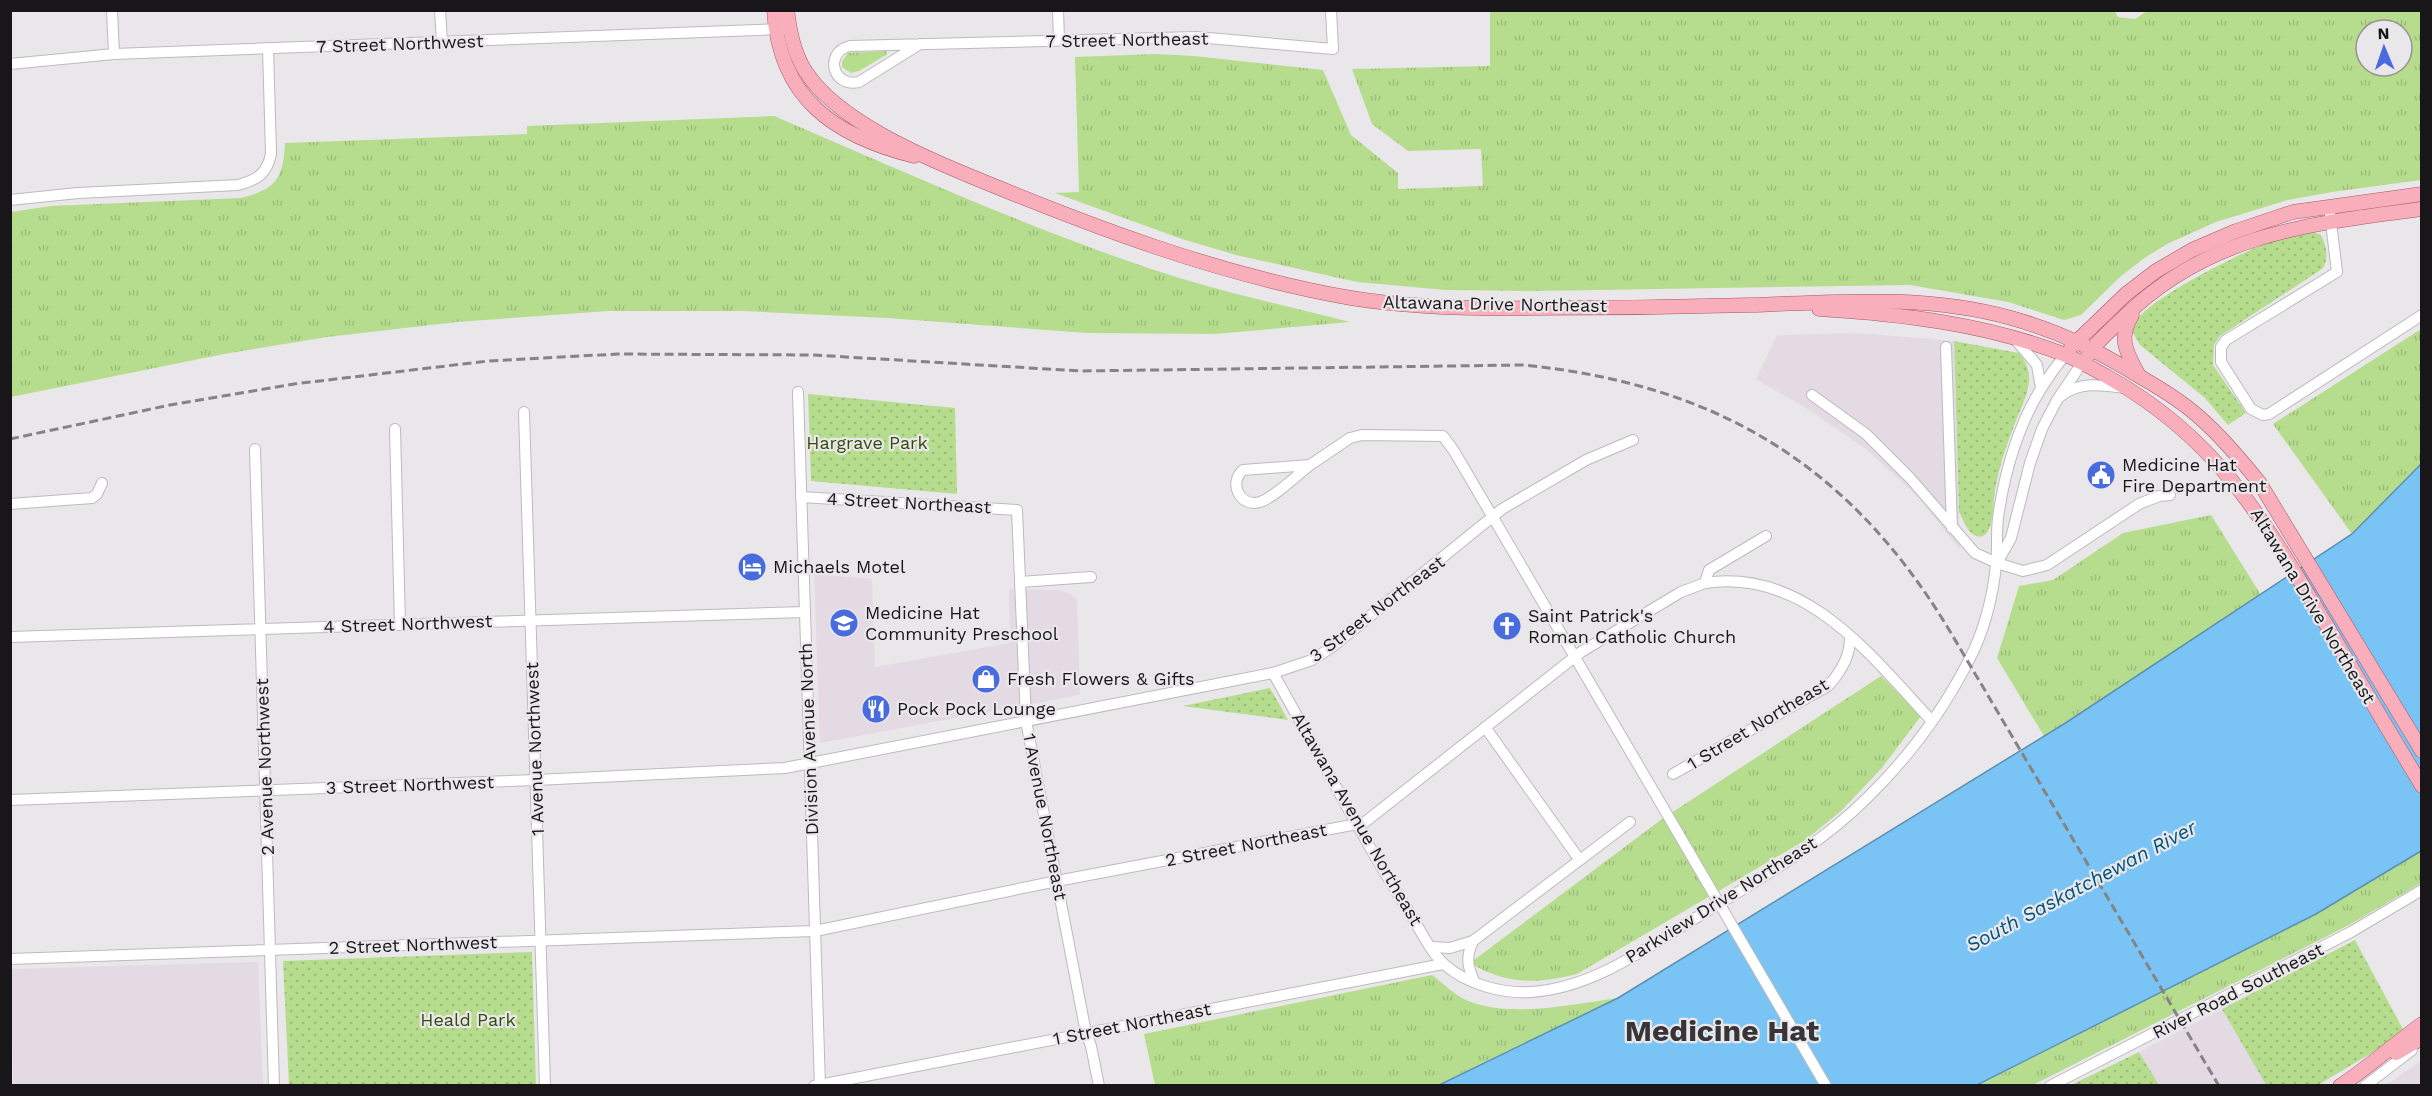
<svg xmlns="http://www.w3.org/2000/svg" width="2432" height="1096" font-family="'Work Sans',sans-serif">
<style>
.built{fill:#e3dae4}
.grass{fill:url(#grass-tufts);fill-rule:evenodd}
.park{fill:url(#park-dots)}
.water{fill:#79c4f4;stroke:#5c90b2;stroke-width:1.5}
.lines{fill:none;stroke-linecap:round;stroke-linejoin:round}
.minor-casing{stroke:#bdbabd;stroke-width:12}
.major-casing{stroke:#a75664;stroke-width:15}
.minor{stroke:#fff;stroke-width:10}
.major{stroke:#f8aebb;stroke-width:14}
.rail{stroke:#858386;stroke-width:3;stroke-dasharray:9 4.5;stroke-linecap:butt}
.minor-bridge-casing{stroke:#bdbabd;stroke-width:12;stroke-linecap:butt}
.minor-bridge{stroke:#fff;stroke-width:10}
.labels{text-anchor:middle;stroke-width:4.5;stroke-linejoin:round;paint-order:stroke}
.street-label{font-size:18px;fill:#181618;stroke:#eae7eb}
.park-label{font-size:18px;fill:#334d0b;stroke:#eae7eb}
.poi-label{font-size:18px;fill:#181618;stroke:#eae7eb;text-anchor:start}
.water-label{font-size:20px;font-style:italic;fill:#00537a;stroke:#eae7eb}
.town-label{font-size:30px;font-weight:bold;fill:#383538;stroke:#eae7eb}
</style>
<defs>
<pattern id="grass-tufts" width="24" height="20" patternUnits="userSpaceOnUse" patternTransform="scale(1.5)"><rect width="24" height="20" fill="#b6dd8d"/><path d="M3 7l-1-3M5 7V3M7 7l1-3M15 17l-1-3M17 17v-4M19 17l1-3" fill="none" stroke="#9cbd79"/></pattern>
<pattern id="park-dots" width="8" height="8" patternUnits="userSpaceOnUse" patternTransform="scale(1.5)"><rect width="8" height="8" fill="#b6dd8d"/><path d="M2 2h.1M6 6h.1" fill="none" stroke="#9cbd79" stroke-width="1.8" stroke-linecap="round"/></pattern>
</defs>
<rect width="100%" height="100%" fill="#eae7eb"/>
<g class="built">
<polygon points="1857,333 1954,341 1960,550 1919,498 1866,449 1811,411 1756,379 1777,335"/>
<polygon points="814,574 872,579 875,667 1010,643 1009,589 1059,590 1068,593 1077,598 1080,695 820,743"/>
<polygon points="258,962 263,1085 13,1085 11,969"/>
<polygon points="2222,1009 2269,1085 2159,1085 2139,1052"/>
<polygon points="2421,1061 2421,1085 2384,1085 2392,1081"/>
</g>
<g class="grass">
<path d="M2114,10L2118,17L2135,19L2149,10L2421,11V180L2332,192L2288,200L2216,222L2167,244L2146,257L2121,276L2081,315L2064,320L2008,302L1910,285L1535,291L1446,290L1357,282L1236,255L1182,239L1055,193L1079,192L1075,57L1155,54L1194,56L1323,70L1351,135L1398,173V189L1483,186L1481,149L1408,151L1372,124L1352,69L1490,66V11ZM2366,30H2402V66H2366Z"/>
<polygon points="885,51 887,52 886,55 859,71 851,73 842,67 842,61 848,53"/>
<path d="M774,116C898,169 1021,225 1148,268C1214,290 1282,305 1350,322L1214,334L1087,333L887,318L742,311H608L457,322L327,337L224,354L11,397V212L51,206L241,198C277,189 283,178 285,143L527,134V126Z"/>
<polygon points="2421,329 2421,464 2352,534 2273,424"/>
<polygon points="2211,515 2261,595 2044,736 1997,658 2019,586 2053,580 2123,533"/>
<path d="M1881,676L1921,716L1881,769L1840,812L1804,841L1577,974C1537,984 1507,985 1470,963L1662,819Z"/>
<polygon points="2421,851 2421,883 2349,925 2033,1085 1977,1086 2316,914"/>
<path d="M1432,975C1442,982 1451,992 1462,998C1505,1020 1572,1004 1618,998L1437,1085H1155L1144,1034Z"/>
</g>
<g class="park">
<path d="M2314,232L2321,235C2326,245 2330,259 2322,269L2220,336L2214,345L2213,365L2246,413L2228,425L2205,398L2140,345C2137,340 2132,334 2133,328C2135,304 2245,251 2269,242C2283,237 2299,235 2314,232Z"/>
<path d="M1954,341L2019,353C2026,361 2030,371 2029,382C2027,398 2019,412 2014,426C2005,449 1997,473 1994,498C1993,507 1993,532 1983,536C1970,540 1964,521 1959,512Z"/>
<polygon points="808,394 955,408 957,494 811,481"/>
<polygon points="1270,688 1288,720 1183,706"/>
<polygon points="2355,940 2405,1033 2318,1085 2266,1085 2222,1009"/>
<polygon points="532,952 536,1085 289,1085 283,961"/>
<polygon points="2139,1052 2159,1085 2071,1085"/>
</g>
<polygon class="water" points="2421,464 2421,851 2316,914 1977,1085 1437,1086 1618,998 2067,722 2352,534"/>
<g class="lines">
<g class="minor-casing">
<g id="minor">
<polyline points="112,10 114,54"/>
<polyline points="440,10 442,42"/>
<polyline points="1058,10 1059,40"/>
<path d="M920,44L859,82C832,88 824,52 850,46L1197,37L1333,49L1331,10"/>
<polyline points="10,64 114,54 783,29"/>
<path d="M10,200L78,193L238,185C257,180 267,174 271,154L268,48"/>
<polyline points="2329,206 2337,272 2226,340 2221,347 2221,362 2251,409 2263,415 2269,414 2422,315"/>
<polyline points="2014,338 2037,365 2041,388"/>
<polyline points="1946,347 1952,528"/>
<polyline points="798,392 820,1086"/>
<polyline points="1812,395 1866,434 1910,478 1975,553 1997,563 2023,571 2047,565 2139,504 2159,496 2170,495"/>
<path d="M2061,396C2080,381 2102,385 2124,388"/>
<polyline points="524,412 545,1086"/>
<polyline points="395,429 400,625"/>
<polyline points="255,449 274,1086"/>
<path d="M1310,465C1297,475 1275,497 1260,502C1240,508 1228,483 1243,470L1310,465L1350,438L1362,435L1443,436L1454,451L1664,809"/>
<polyline points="801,497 1017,510 1026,721 1086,1033 1091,1046 1099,1086"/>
<polyline points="10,504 92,498 97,494 102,483"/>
<polyline points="1997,563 2011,538 2030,463 2042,429 2057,400 2082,363"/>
<polyline points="1020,582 1091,577"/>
<path d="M1705,583C1806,568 1871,656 1932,721"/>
<polyline points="10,637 805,612"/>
<path d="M1273,673C1319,754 1361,837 1411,915C1421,931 1431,953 1445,965C1467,984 1502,994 1531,992C1594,988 1647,947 1699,916C1757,880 1818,847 1867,798C1908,758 1943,711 1969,660C1984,632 1993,596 1996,565C1998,549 1996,534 1998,518C2004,474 2018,425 2042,387C2049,376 2057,365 2065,355"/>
<polyline points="1485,727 1579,859"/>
<path d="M1673,774L1828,686C1841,672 1850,657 1850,638"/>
<polyline points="10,800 536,780 785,768 1273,673 1312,660 1332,647 1502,509 1586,460 1633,440"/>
<path d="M1473,941C1466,957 1467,965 1474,981"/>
<polyline points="1432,947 1450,948 1473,941 1630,822"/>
<polyline points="10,959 815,931 1057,881 1357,824 1365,822 1581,652 1681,592 1705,583 1709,570 1766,536"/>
<polyline points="814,1086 1443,964"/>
<polyline points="2050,1086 2351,932 2422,890"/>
<polyline points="2365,1086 2412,1050"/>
</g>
</g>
<g class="major-casing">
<g id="major">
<path d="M774,10C779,98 834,136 914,156"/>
<path d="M787,10C790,32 794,54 806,72C836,119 919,155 970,176C1093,227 1219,275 1351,298C1412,308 1476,309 1539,308C1609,308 1680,307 1751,305C1840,302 1924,294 2011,318C2062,332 2100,352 2144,379C2163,390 2182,402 2198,416C2221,436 2240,459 2259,482L2422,751"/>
<path d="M1819,309C1901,314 1986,324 2063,354C2079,360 2093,369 2108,377C2218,438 2265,522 2327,626C2358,679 2390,733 2422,786"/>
<path d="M2132,315C2118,339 2126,351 2138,374"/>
<polyline points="2071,347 2126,294 2156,271 2192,250 2236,231 2293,212 2422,194"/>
<path d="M2088,355C2097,341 2111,330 2123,318C2208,234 2308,224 2422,209"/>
<polyline points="2396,1053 2422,1038"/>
<path d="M2340,1086C2369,1067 2394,1044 2422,1024"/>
</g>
</g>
<use href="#minor" class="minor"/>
<use href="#major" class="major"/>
<path class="rail" d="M10,439L170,405L294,384L488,361L618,354L813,355L1081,371L1523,365C1715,384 1848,463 1948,628L2219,1086"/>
<g class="minor-bridge-casing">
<polyline id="minor-bridge" points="1664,809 1826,1086"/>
</g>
<use href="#minor-bridge" class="minor-bridge"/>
</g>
<defs>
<g id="civic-disc" transform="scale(1.5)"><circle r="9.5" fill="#486bde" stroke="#eae7eb"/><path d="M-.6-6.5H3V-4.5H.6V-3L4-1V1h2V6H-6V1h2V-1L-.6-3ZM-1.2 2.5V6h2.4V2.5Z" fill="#fff"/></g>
<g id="hotel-disc" transform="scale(1.5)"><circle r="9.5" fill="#486bde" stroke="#eae7eb"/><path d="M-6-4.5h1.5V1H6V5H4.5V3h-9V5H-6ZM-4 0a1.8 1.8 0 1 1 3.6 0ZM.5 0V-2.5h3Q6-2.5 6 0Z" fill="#fff"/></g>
<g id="school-disc" transform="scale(1.5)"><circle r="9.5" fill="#486bde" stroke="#eae7eb"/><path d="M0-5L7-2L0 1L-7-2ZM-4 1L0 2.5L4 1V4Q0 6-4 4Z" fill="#fff"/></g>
<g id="church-disc" transform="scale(1.5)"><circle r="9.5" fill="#486bde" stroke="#eae7eb"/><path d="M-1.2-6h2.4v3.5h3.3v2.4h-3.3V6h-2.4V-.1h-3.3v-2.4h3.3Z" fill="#fff"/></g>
<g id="shop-disc" transform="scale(1.5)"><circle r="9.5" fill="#486bde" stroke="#eae7eb"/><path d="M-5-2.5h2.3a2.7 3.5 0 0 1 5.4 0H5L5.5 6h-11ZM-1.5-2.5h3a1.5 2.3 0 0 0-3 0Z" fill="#fff"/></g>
<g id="restaurant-disc" transform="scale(1.5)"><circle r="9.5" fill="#486bde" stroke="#eae7eb"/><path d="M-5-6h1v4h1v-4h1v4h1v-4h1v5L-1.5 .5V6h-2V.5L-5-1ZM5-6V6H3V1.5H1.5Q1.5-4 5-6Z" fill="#fff"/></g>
</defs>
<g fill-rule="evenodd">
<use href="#civic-disc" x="2101" y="475"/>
<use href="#hotel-disc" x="752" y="567"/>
<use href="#school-disc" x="844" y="623"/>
<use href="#church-disc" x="1507" y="626"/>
<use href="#shop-disc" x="986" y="679"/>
<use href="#restaurant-disc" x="876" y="709"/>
</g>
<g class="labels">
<g class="street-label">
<text transform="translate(1127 40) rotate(-1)" y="6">7 Street Northeast</text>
<text transform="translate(400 44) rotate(-2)" y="6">7 Street Northwest</text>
<text transform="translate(1495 304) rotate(1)" y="6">Altawana Drive Northeast</text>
<text transform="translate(909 503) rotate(3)" y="6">4 Street Northeast</text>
<text transform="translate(2313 606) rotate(59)" y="6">Altawana Drive Northeast</text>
<text transform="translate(1377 609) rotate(-37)" y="6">3 Street Northeast</text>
<text transform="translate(408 624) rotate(-2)" y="6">4 Street Northwest</text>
<text transform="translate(1758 724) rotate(-31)" y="6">1 Street Northeast</text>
<text transform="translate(809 739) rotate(-92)" y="6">Division Avenue North</text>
<text transform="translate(535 749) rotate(-92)" y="6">1 Avenue Northwest</text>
<text transform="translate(265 767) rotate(-92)" y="6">2 Avenue Northwest</text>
<text transform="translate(410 785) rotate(-2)" y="6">3 Street Northwest</text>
<text transform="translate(1045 817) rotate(79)" y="6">1 Avenue Northeast</text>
<text transform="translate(1357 819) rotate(60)" y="6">Altawana Avenue Northeast</text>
<text transform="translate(1246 845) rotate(-11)" y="6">2 Street Northeast</text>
<text transform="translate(1721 900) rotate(-32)" y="6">Parkview Drive Northeast</text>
<text transform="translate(413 945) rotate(-2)" y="6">2 Street Northwest</text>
<text transform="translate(2238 991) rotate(-27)" y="6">River Road Southeast</text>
<text transform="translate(1132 1024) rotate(-11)" y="6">1 Street Northeast</text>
</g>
<g class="park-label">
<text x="867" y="449">Hargrave Park</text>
<text x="468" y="1026">Heald Park</text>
</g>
<g class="poi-label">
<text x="2122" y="471">Medicine Hat<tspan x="2122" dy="21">Fire Department</tspan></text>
<text x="773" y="573">Michaels Motel</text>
<text x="865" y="619">Medicine Hat<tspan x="865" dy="21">Community Preschool</tspan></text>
<text x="1528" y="622">Saint Patrick's<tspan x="1528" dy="21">Roman Catholic Church</tspan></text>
<text x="1007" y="685">Fresh Flowers &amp; Gifts</text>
<text x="897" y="715">Pock Pock Lounge</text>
</g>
<g class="water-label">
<text transform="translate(2081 886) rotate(-28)" y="7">South Saskatchewan River</text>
</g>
<g class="town-label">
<text x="1722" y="1041">Medicine Hat</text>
</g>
</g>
<rect width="2432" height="1096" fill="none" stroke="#181618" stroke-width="24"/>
<g transform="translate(2384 48) rotate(358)"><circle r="28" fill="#eae7eb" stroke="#969397" stroke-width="1.5"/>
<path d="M0-4.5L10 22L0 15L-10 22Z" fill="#486bde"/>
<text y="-9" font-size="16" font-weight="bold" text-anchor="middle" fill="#181618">N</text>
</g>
</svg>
